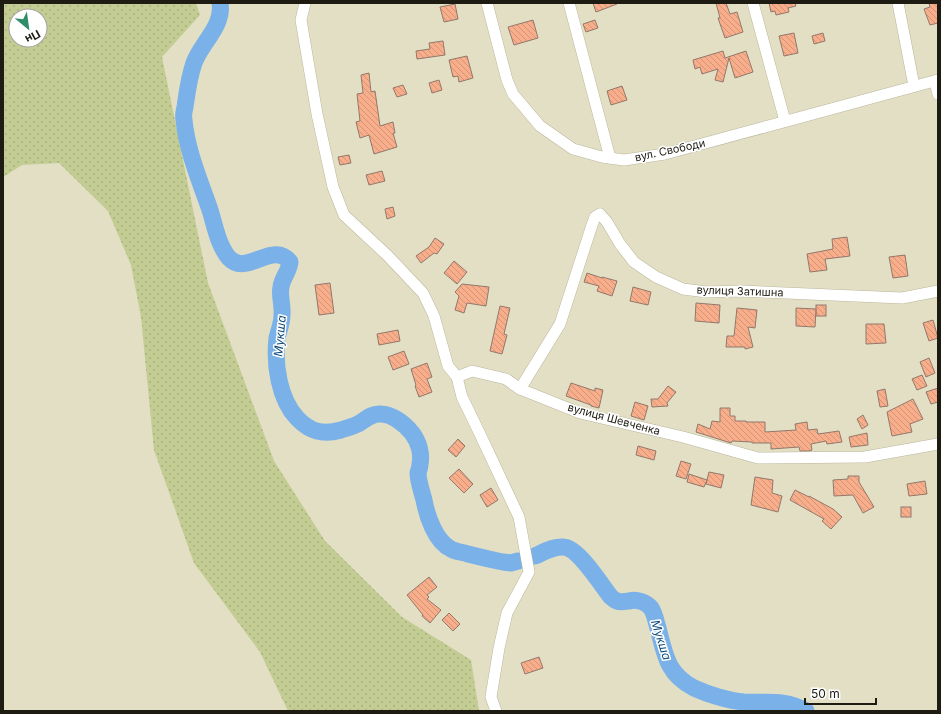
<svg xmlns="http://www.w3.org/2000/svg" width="941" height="714" font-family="Inter,sans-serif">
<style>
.grass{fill:url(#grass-dots);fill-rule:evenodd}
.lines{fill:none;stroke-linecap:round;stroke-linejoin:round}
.river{stroke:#7ab1e8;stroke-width:17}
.building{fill:url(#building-back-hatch);stroke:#92786c}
.minor-casing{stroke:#bab69c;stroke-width:12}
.minor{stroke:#fff;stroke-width:11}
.labels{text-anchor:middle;stroke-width:3;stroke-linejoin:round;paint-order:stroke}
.street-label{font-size:11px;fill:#1e1c12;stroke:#fff}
.water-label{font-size:12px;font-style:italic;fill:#0c497c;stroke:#fff}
</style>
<defs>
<pattern id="grass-dots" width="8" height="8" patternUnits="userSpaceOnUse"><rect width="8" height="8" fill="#c3cc92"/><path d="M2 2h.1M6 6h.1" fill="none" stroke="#a7af7d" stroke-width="1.8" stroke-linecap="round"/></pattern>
<pattern id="building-back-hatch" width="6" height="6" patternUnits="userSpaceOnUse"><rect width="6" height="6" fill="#f8ae8b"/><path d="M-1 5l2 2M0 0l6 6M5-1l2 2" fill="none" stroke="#d49577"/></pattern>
</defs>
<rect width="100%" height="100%" fill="#e3dfc4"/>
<path class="grass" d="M3,3H196L200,15L162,57L208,283L274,461L325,541L402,617L471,660L479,711H288L260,652L194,563L154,450L141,317L131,265L108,211L59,163L22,165L3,177ZM16,16H40V40H16Z"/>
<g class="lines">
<g class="river">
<path d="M220,3C224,26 201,43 194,63C189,77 187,93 185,107C184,111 183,116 184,120C187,151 200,181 210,210C215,226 218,245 229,258C246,277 273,240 290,262C289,272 282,278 281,287C279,296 283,305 282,315C282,323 279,330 277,338C274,364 279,399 297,418C310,432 323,435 341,430C347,428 352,427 358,424C365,420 371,414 379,414C391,413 405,424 412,433C419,442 422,454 420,464C420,467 419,470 418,473C418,481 422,492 424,500C427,516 435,541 451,549C456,552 462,552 468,554C480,557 492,560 503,562L511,563L518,561"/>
<path d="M535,556C544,552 554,546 564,547C578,548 601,584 610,596C612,598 614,600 617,601C622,603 625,601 629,601C637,599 646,602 651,608C655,614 656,622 658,628C665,655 667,674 694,688C707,694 729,701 744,702C767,703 785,699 806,711"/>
</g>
</g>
<g class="building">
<polygon points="593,3 617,3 617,4 596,12"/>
<polygon points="716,3 726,3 730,14 737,12 743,32 725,38 718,18 720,18"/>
<polygon points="769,3 795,3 796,6 788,8 789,12 776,15 775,11 771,12"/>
<polygon points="929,3 938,3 938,23 930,25 924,9 930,7"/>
<polygon points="455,4 458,19 444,22 440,7"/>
<polygon points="533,20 538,38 514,45 508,27"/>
<polygon points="595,20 598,28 586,32 583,24"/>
<polygon points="794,33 798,53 784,56 779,36"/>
<polygon points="823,33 825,41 814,44 812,36"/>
<polygon points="443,41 445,55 417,59 416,51 430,49 429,43"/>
<polygon points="723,51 725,58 746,51 753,72 735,78 729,58 723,82 715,80 718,69 702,74 700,67 695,69 693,60"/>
<polygon points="467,56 473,78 459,82 458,76 453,77 449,60"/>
<polygon points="369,73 371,92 375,91 380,126 393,122 395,133 393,133 397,147 374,154 369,135 360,138 356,122 360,121 357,94 363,93 361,75"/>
<polygon points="439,80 442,90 432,93 429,83"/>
<polygon points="403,85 407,94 397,97 393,88"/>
<polygon points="622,86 627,100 611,105 607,91"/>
<polygon points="349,155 351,163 340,165 338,157"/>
<polygon points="382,171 385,181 369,185 366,175"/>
<polygon points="393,207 395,216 387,219 385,209"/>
<polygon points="847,237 850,256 825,259 827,270 810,272 807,254 833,249 832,239"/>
<polygon points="435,238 444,244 437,254 434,253 421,263 416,256 429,247"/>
<polygon points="905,255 908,276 893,278 889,257"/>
<polygon points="454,261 467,272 457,284 444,273"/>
<polygon points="587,273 602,278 602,277 617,281 612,296 597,291 599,286 584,282"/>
<polygon points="330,283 334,313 319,315 315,285"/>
<polygon points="462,284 489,287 486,306 467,303 464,313 455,310 459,296 455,292"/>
<polygon points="633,287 651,292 648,305 630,301"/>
<polygon points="696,303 720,305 719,323 695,321"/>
<rect x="816" y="305" width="10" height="11"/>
<polygon points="500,306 510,308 504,334 507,335 502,354 490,351"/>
<polygon points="737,308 757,310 755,328 748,327 753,347 745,349 745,347 726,347 727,336 734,336"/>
<polygon points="796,308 816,309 815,327 796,326"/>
<polygon points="933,320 938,338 929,341 923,323"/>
<polygon points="866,324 884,324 886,343 866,344"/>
<polygon points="398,330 400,341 379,345 377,334"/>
<polygon points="404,351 409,364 393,370 388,357"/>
<polygon points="929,358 935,373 926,377 920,362"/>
<polygon points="427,363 432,377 427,379 432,392 419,397 415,386 416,385 411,369"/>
<polygon points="922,375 927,386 917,390 912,379"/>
<polygon points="571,383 595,391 595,388 603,390 599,408 591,406 591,405 566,396"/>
<polygon points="668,386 676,392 667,403 668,406 652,407 651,399 658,399"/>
<polygon points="938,388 938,402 931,404 926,392"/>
<polygon points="885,389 888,406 880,407 877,391"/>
<polygon points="913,399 923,419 910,424 912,432 892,436 887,412"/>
<polygon points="635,402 648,406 644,420 631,416"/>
<polygon points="720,408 730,408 730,416 735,416 735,421 746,421 746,422 765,422 765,432 796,430 795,424 807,422 808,430 817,429 818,434 839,431 842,442 827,444 826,441 811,444 812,450 809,451 800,451 799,447 771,449 771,443 752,443 752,442 732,441 731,443 696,432 698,424 710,429 712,421 720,422"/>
<polygon points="863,415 868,425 862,429 857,419"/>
<polygon points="867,433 868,445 851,447 849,437"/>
<polygon points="458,439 465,446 456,457 448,450"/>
<polygon points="638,446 656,451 654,460 636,455"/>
<polygon points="681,461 691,464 686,479 676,476"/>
<polygon points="459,469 473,484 464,493 449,478"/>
<polygon points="709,472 724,475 721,488 706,484"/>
<polygon points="689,474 707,480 704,487 687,482"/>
<polygon points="848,476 859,476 859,482 874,507 863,513 853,495 834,496 833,480 848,479"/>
<polygon points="755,477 773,480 772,493 782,496 778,512 751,505"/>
<polygon points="925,481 927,494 909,496 907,484"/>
<polygon points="491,488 498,500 487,507 480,495"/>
<polygon points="795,490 809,497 809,496 833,509 842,517 831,529 822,521 824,519 790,500"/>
<rect x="901" y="507" width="10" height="10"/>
<polygon points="429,577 437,587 427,595 429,597 427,599 441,610 430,623 422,616 423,615 407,595"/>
<polygon points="449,613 460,624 453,631 442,620"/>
<polygon points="539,657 543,668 525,674 521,663"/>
</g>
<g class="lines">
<g class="minor-casing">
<g id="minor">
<polyline points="305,3 301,20 317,114 333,187 344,215 387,255 423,293 434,316 448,366 457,377 462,397 479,432 519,517 529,572 507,613 499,648 491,697 496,711"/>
<polyline points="487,3 507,80 513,94 540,126 573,149 602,157 624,160 665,154 938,80"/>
<polyline points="569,3 610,158"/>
<polyline points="753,3 785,121"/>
<polyline points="898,3 914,86"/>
<polyline points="935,81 938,94"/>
<polyline points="457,377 472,371 506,379 520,389 580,413 683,437 758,458 865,457 938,444"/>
<polyline points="520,389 560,324 592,225 595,217 600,214 607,222 620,244 634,262 656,277 683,289 707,292 741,291 902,298 938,291"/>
</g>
</g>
<use href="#minor" class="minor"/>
</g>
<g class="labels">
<g class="street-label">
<text transform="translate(670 150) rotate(-12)" y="4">вул. Свободи</text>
<text transform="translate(740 291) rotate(2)" y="4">вулиця Затишна</text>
<text transform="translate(614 419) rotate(15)" y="4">вулиця Шевченка</text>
</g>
<g class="water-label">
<text transform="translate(280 336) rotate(-85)" y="4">Мукша</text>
<text transform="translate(661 640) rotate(72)" y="4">Мукша</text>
</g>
</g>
<rect width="941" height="714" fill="none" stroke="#1e1c12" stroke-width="8"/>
<g transform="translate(28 28) rotate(151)"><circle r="19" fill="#ffffff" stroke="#a5a4a0"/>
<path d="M0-3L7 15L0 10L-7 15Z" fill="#2d8e68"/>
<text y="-6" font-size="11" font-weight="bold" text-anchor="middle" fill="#1e1c12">Пн</text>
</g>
<path d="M805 698v6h71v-6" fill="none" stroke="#1e1c12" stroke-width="2"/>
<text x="811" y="698" font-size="12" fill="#1e1c12" stroke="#ffffff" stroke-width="3" paint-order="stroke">50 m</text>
</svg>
